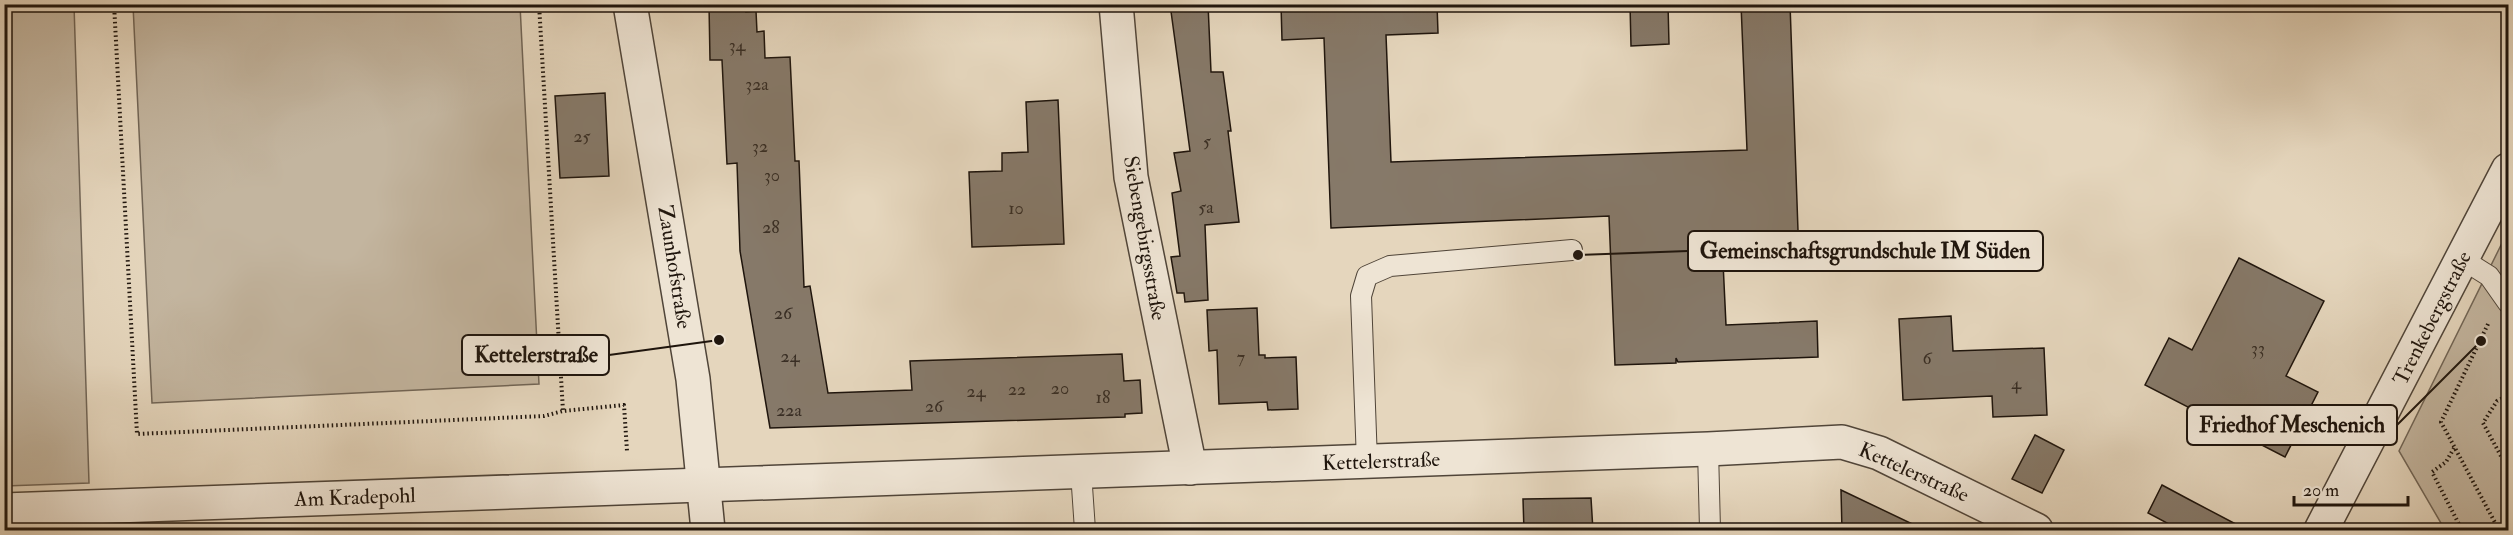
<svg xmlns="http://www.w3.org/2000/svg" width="2513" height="535" font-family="'IM FELL Double Pica',serif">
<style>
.green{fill:#c3b59f;stroke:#716556;stroke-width:1.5}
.building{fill:#867969;stroke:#1f150d;stroke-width:1.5}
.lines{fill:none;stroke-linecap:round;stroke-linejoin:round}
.service-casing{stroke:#504539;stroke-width:22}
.minor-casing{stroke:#504539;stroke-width:36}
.tertiary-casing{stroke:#504539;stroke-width:36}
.path{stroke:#1f150d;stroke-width:4;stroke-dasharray:1.5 3;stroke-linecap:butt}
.service{stroke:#eee4d4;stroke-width:20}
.minor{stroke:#eee4d4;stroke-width:33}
.tertiary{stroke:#eee4d4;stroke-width:33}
.labels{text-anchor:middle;stroke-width:4.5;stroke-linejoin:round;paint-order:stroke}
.number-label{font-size:18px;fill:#392e24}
.street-label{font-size:21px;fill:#1f150d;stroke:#eee4d4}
.leader{fill:none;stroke:#1f150d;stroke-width:2}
.callout-dot{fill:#1f150d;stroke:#eee4d4;stroke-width:2}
.callout{fill:#eee4d4;stroke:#1f150d;stroke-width:2}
.callout-label{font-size:22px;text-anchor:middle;font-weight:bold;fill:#1f150d}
</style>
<rect width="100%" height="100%" fill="#e5d6bd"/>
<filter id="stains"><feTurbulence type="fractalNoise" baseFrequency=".00333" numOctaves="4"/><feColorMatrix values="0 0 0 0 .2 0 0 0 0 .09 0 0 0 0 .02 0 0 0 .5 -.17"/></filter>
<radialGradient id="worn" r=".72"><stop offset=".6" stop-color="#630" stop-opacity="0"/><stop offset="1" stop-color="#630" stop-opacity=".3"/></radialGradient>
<g class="green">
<polygon points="4,5 74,5 89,483 5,486"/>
<polygon points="133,5 520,5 539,384 152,403"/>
<polygon points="2508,231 2508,530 2445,530 2399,451"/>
</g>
<g class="building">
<polygon points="709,4 746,4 746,12 756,11 757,32 764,31 765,58 790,57 795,161 799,161 804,287 810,286 828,393 912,390 910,361 1122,354 1124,381 1140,380 1142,413 1125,414 1125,417 770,428 740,251 737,163 727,164 722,60 710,60"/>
<polygon points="1170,4 1208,4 1211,72 1223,72 1231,131 1228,131 1239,222 1205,225 1208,300 1185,302 1184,293 1177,293 1171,257 1180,256 1172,193 1181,191 1174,153 1190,151"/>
<polygon points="1281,4 1437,4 1438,33 1386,35 1391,162 1747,150 1741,4 1790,4 1799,259 1723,262 1726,325 1817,321 1818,357 1678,362 1676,358 1676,363 1615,365 1609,216 1331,228 1324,38 1282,40"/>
<polygon points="1630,4 1668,4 1669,44 1631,46"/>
<polygon points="605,93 609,176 560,178 555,96"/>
<polygon points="1058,100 1064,244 972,247 969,172 1002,171 1002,153 1028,152 1026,102"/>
<polygon points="2239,258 2324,301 2286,376 2318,392 2285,457 2145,385 2169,338 2192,350"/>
<polygon points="1257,308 1259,355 1265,355 1265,358 1296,357 1298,409 1268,410 1267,402 1219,404 1217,350 1209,351 1207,310"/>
<polygon points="1951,316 1953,351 2044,348 2047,415 1993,417 1992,396 1903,400 1899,319"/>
<polygon points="2035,435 2064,450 2042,493 2012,479"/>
<polygon points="2162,485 2190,500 2249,531 2182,531 2148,513"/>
<polygon points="1841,490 1927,531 1842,531"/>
<polygon points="1591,498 1593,531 1524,531 1523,499"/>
</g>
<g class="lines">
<g class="service-casing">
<g id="service">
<polyline points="2462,259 2489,276 2508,303"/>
<polyline points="1708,449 1710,530"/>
<polyline points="1367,462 1361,296 1367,276 1390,266 1572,250"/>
<polyline points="1081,472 1085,530"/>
</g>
</g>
<g class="minor-casing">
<g id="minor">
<polyline points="1116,4 1131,177 1190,468"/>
<polyline points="4,510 1708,449 1842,442 1879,453 2036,530"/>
<polyline points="2321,530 2508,170"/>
</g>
</g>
<g class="tertiary-casing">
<polyline id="tertiary" points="630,4 693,379 708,530"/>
</g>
<g class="path">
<polyline points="114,4 137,434 544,416 563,411 624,405 627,451"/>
<polyline points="539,4 563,411"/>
<polyline points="2488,324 2441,422 2499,530"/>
<polyline points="2508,399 2507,396 2497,401 2483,423 2508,469"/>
<polyline points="2454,448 2446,462 2432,472 2462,530"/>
</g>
<use href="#service" class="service"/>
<use href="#minor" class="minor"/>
<use href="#tertiary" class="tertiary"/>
</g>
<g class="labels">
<g class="number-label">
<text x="737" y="51">34</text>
<text x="757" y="90">32a</text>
<text x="582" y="142">25</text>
<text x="1207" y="147">5</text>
<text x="760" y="152">32</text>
<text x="772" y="181">30</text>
<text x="1206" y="213">5a</text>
<text x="1016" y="214">10</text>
<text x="771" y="233">28</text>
<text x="783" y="319">26</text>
<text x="2258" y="354">33</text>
<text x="790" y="362">24</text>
<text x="1241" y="363">7</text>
<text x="1927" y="364">6</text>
<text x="2016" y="389">4</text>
<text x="1060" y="394">20</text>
<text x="1017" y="395">22</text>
<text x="976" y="397">24</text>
<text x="1103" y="403">18</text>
<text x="934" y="412">26</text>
<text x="789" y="416">22a</text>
</g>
<g class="street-label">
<text transform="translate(1145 238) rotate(80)" y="7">Siebengebirgsstraße</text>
<text transform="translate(675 267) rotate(81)" y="7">Zaunhofstraße</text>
<text transform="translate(2432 318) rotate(-63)" y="7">Trenkebergstraße</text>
<text transform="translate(1381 461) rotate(-2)" y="7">Kettelerstraße</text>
<text transform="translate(1914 472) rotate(24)" y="7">Kettelerstraße</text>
<text transform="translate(355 497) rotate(-2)" y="7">Am Kradepohl</text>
</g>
</g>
<path class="leader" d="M1578 255L1688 251M719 340L609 355M2481 341L2397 425"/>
<g class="callout-dot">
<circle cx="1578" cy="255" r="6"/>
<circle cx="719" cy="340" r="6"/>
<circle cx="2481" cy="341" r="6"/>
</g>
<g class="callout">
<rect x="1688" y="231" width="355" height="40" rx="6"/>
<rect x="462" y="335" width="147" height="40" rx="6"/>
<rect x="2187" y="405" width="210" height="40" rx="6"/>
</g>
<g class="callout-label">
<text x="1865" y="258">Gemeinschaftsgrundschule IM Süden</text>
<text x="536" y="362">Kettelerstraße</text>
<text x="2292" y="432">Friedhof Meschenich</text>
</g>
<rect width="2513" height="535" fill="none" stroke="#e5d6bd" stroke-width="24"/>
<rect x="6" y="6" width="2501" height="523" fill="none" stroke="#1f150d" stroke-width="3"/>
<rect x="12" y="12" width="2489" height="511" fill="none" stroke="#1f150d" stroke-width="1.5"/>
<path d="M2294 496v9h114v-9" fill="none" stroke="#1f150d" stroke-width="3"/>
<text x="2303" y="496" font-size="18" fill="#1f150d" stroke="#eee4d4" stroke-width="4.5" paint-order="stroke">20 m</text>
<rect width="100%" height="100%" filter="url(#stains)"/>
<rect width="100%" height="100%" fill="url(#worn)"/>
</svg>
